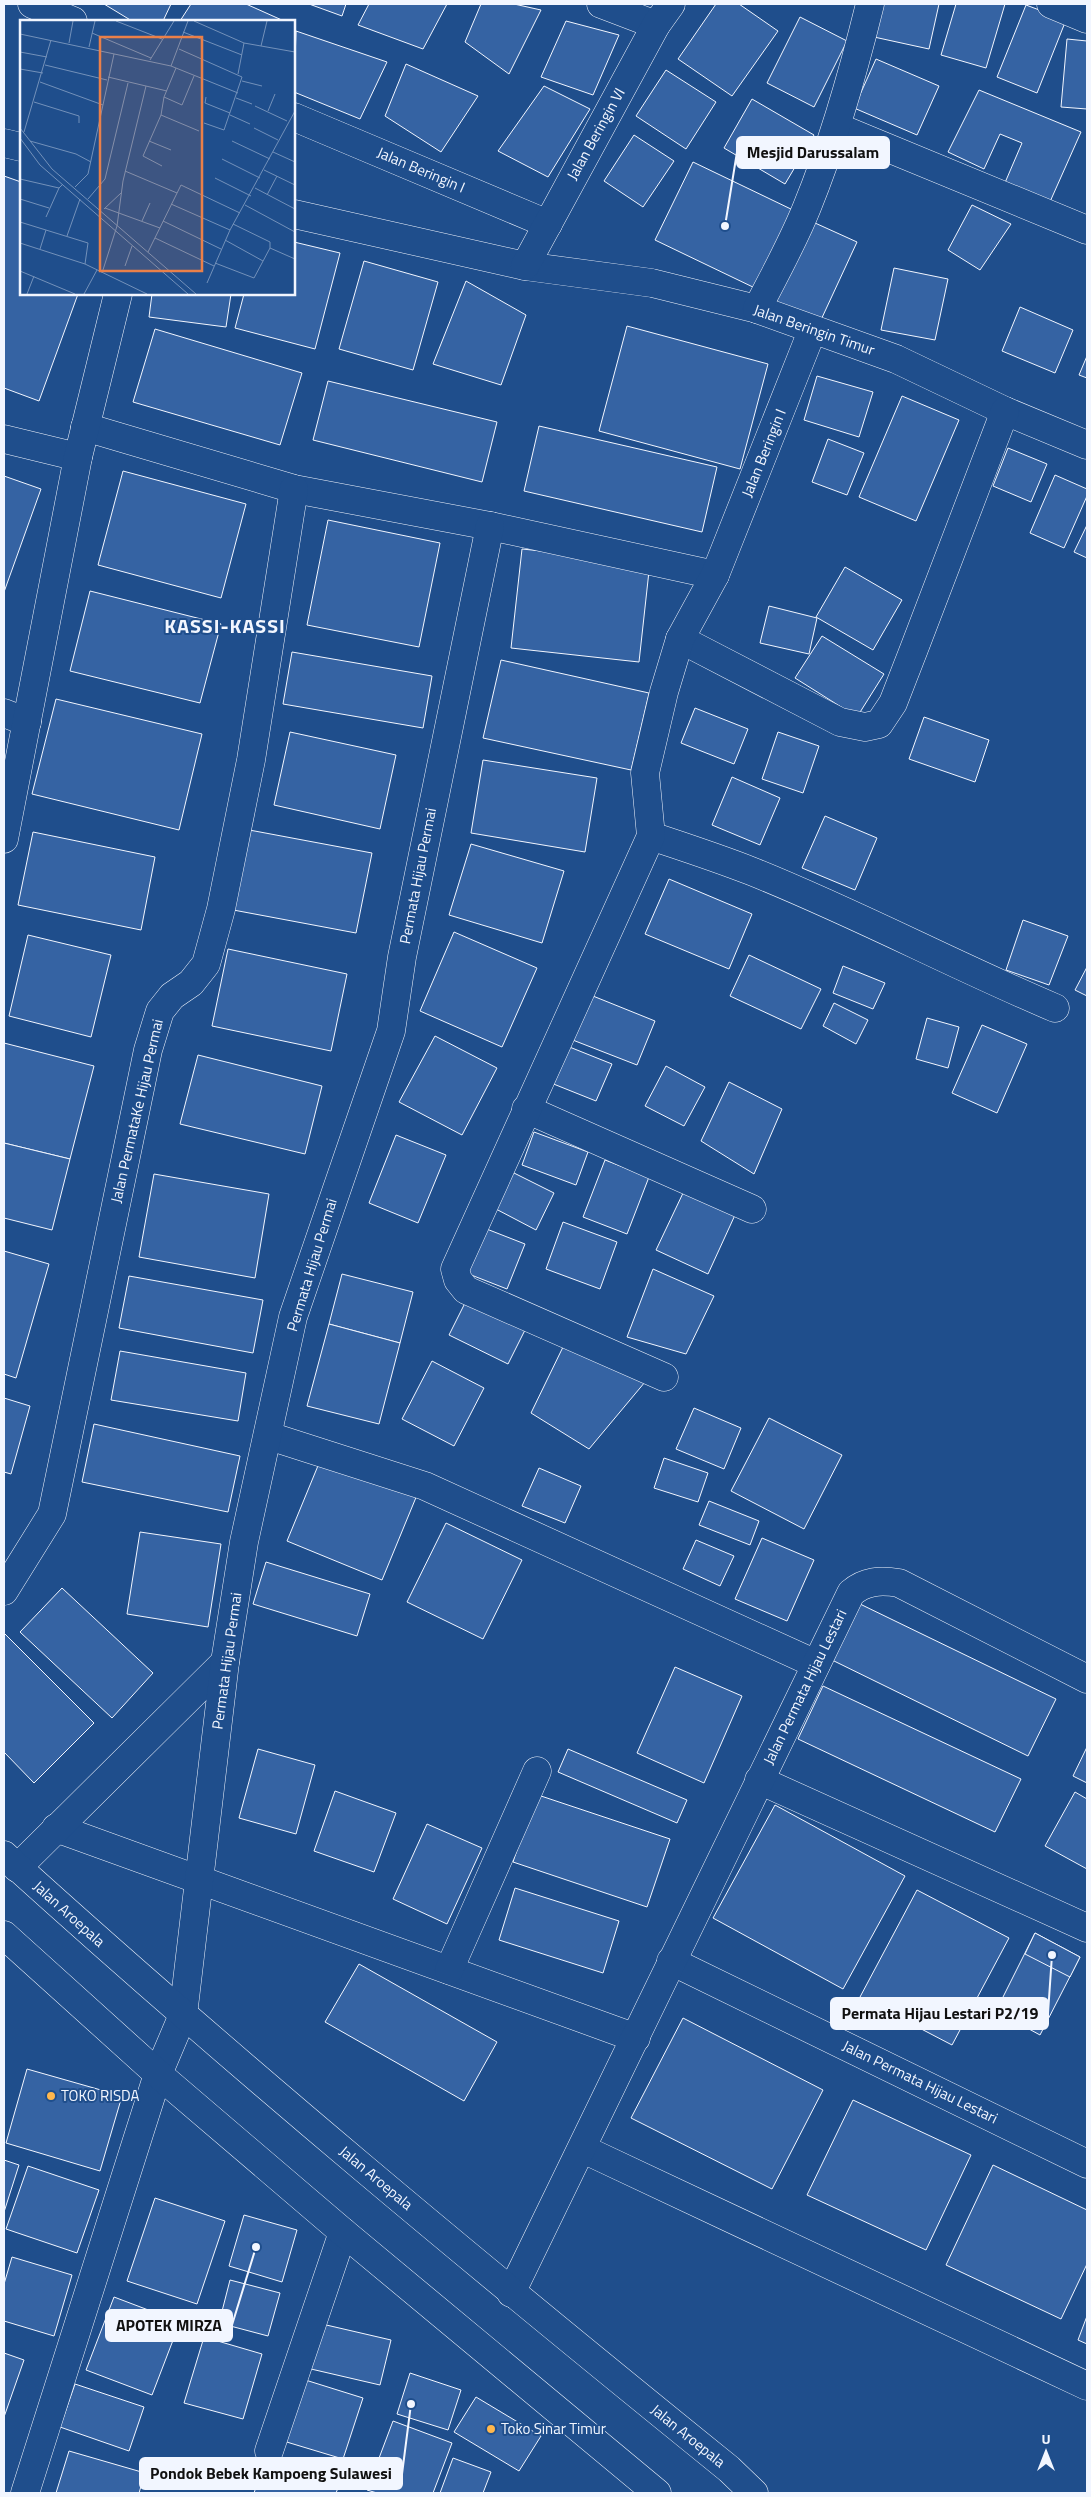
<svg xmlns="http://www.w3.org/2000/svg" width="1091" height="2497" font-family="'Titillium Web',sans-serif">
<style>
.building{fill:#3563a3;stroke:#f2f6ff}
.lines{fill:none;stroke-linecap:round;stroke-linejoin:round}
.minor-casing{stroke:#f2f6ff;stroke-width:29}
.major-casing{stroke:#f2f6ff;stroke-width:29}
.minor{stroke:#1f4e8c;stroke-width:28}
.major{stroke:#1f4e8c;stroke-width:28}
.poi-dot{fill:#ffb74d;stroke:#1f4e8c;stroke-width:2}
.labels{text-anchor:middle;stroke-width:4;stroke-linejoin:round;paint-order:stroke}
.street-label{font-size:15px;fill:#f2f6ff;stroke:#1f4e8c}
.poi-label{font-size:15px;fill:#f2f6ff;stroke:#1f4e8c;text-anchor:start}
.district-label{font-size:20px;font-weight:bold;letter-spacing:1px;fill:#f2f6ff;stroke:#1f4e8c}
.inset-road{fill:none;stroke:#7391ba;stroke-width:1}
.view{fill:#ea8049;fill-opacity:0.15;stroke:#ea8049;stroke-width:2.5}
.inset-edge{fill:none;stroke:#f2f6ff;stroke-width:2.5}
.leader{fill:none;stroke:#f2f6ff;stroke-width:2}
.callout-dot{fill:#f2f6ff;stroke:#1f4e8c;stroke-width:2}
.callout{fill:#f2f6ff;stroke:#f2f6ff;stroke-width:2}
.callout-label{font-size:16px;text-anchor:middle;font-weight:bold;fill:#111}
</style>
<rect width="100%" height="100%" fill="#1f4e8c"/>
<g class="building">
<polygon points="104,4 171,4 163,21 132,21"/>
<polygon points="191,4 246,4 284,21 180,21"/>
<polygon points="309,4 346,4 342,16"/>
<polygon points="369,4 447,4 423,49 358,25"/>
<polygon points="481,4 514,4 541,10 509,74 465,42"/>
<polygon points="716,4 739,4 778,31 732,96 678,59"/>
<polygon points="881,4 939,4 929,49 874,37"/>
<polygon points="956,4 1005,4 986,68 941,55"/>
<polygon points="1026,5 1066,20 1037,93 997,77"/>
<polygon points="800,17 847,41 814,107 767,83"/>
<polygon points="566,21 619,35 593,95 541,77"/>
<polygon points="296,31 387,62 360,119 294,92"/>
<polygon points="1067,39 1087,41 1087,109 1061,107"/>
<polygon points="876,59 939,86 917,135 854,108"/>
<polygon points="406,64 478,96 441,152 385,116"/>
<polygon points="666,70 716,102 686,149 636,116"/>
<polygon points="544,86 590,109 548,177 498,151"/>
<polygon points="979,90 1081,132 1049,204 1004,185 1022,143 1000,134 984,169 948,152"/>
<polygon points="752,99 814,135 785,184 724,148"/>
<polygon points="634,135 674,161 643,207 604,181"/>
<polygon points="693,162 795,211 757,289 655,240"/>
<polygon points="4,176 21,182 21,294 78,294 39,401 4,388"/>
<polygon points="972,205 1011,224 980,270 948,250"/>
<polygon points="804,218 857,242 820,322 768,298"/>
<polygon points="294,242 340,253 315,349 235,328 244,294 294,294"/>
<polygon points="364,261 438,282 413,370 339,349"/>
<polygon points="894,268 948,279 935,340 881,330"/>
<polygon points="466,281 526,315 501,385 433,364"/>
<polygon points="152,294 231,294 226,327 149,317"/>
<polygon points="1020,307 1073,330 1055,373 1002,351"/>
<polygon points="627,326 768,364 740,469 599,431"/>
<polygon points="155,329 302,373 280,445 133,402"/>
<polygon points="1087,356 1087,378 1079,375"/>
<polygon points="817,376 873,392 859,437 804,420"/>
<polygon points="328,381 497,422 482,482 313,440"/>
<polygon points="902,396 959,420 916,521 859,497"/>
<polygon points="539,426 717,467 702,532 524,491"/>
<polygon points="828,439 864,453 847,495 812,482"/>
<polygon points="1008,448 1047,464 1031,502 993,486"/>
<polygon points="123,471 246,504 221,598 98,565"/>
<polygon points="1055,475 1087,489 1087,496 1064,548 1030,533"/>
<polygon points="4,476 41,489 4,592"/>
<polygon points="328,520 440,543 419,647 307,625"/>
<polygon points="1087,525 1087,558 1074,552"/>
<polygon points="522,549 650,562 639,662 511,648"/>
<polygon points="845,567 902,600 873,650 816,617"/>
<polygon points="90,591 221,624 200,703 70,671"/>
<polygon points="769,606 817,618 809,654 760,643"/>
<polygon points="822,636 884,674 857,717 795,678"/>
<polygon points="292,652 432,676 423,728 283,704"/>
<polygon points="501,660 649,693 631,770 483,738"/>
<polygon points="56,699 202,734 179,830 32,794"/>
<polygon points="695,708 748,729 734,764 681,743"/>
<polygon points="924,717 989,740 975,782 909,759"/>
<polygon points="290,732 396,755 380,829 274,805"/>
<polygon points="778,732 819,746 803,793 762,779"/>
<polygon points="483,760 597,778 585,852 471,833"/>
<polygon points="732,777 780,798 760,845 712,825"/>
<polygon points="825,816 877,838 855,890 802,868"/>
<polygon points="244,829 372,853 356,933 228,909"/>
<polygon points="33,832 155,857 141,930 18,905"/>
<polygon points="471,844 564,871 542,943 449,915"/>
<polygon points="669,879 752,914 729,969 645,934"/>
<polygon points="1023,920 1068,936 1049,985 1006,970"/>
<polygon points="454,932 537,968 502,1047 420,1011"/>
<polygon points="28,935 111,955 91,1037 9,1016"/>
<polygon points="228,949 347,974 331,1051 212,1026"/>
<polygon points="749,955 821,989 801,1029 730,996"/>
<polygon points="843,966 885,983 873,1009 833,993"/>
<polygon points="1087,967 1087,996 1075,990"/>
<polygon points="583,992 655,1021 637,1065 565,1037"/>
<polygon points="834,1003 868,1020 856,1044 823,1026"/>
<polygon points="927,1018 959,1027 948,1068 916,1059"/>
<polygon points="982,1025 1027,1044 997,1113 952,1093"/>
<polygon points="435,1036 497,1068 462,1135 399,1102"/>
<polygon points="4,1043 94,1066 70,1159 4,1143"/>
<polygon points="562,1044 612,1064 596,1101 546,1081"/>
<polygon points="198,1055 322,1086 305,1154 180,1124"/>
<polygon points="666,1066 705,1087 684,1126 645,1106"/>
<polygon points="729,1082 782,1109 754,1174 701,1141"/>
<polygon points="534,1132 588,1152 576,1185 522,1165"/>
<polygon points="396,1135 446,1155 418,1223 369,1203"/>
<polygon points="4,1143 70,1159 52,1230 4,1218"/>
<polygon points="605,1160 649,1177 627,1234 583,1217"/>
<polygon points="512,1172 554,1193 536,1230 494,1208"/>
<polygon points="154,1174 269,1194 255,1278 139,1257"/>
<polygon points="684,1191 735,1215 708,1274 656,1250"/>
<polygon points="563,1222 617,1242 600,1289 546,1269"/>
<polygon points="479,1226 525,1244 507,1289 461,1271"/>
<polygon points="4,1251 49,1264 16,1378 4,1374"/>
<polygon points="653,1269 714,1296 686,1354 627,1337"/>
<polygon points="342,1274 413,1292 400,1343 329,1324"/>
<polygon points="129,1276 263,1300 253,1353 119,1328"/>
<polygon points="468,1297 527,1326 508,1364 449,1335"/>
<polygon points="329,1324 400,1343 379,1424 307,1406"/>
<polygon points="563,1347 645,1382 589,1449 531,1413"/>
<polygon points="120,1351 246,1373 238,1421 111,1400"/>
<polygon points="432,1361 484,1388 454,1446 402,1419"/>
<polygon points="4,1398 30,1406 11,1474 4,1472"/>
<polygon points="694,1408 741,1428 724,1469 676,1449"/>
<polygon points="769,1418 842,1455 804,1529 731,1491"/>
<polygon points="94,1424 240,1456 228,1512 82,1482"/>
<polygon points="322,1456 417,1495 382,1580 287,1541"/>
<polygon points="664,1458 708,1473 698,1502 654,1488"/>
<polygon points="539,1468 581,1486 565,1523 522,1506"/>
<polygon points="709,1501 759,1521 750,1545 699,1525"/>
<polygon points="446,1523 522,1560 483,1639 407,1602"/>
<polygon points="140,1532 221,1544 208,1627 127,1614"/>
<polygon points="762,1538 814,1560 787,1621 735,1599"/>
<polygon points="696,1540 734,1556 720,1586 683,1569"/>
<polygon points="266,1562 370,1594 357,1636 253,1604"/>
<polygon points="62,1588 153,1673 112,1718 20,1632"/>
<polygon points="860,1604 1056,1699 1028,1756 832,1660"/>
<polygon points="4,1633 94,1723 34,1783 4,1752"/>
<polygon points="675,1667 742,1696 704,1783 637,1753"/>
<polygon points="823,1686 1021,1779 995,1832 798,1739"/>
<polygon points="1087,1747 1087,1783 1073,1776"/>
<polygon points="258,1749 315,1765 296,1834 239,1818"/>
<polygon points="568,1749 687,1800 677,1823 558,1772"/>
<polygon points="335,1791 396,1813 374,1872 314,1851"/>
<polygon points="1075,1792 1087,1799 1087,1869 1045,1846"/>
<polygon points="535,1794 670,1839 647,1907 513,1862"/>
<polygon points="775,1805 905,1876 843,1989 713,1918"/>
<polygon points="427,1824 482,1848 447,1924 393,1899"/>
<polygon points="515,1888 619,1921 603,1973 499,1940"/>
<polygon points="917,1890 1009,1938 952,2045 860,1997"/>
<polygon points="1035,1933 1080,1957 1040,2035 996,2011"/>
<polygon points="1035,1933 1080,1957 1070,1977 1025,1954"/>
<polygon points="359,1964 497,2042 464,2101 325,2022"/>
<polygon points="683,2018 823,2090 772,2189 631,2118"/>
<polygon points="27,2069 122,2096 100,2171 6,2143"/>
<polygon points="853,2100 971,2155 926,2250 807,2195"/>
<polygon points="4,2160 19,2165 4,2212"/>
<polygon points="993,2165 1087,2210 1087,2264 1061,2319 946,2265"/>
<polygon points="28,2166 99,2190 77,2253 6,2229"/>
<polygon points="155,2198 225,2221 197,2304 127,2281"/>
<polygon points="244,2215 297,2230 282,2282 229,2266"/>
<polygon points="12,2257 72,2275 54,2336 4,2321 4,2284"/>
<polygon points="230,2280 280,2293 268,2336 219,2323"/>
<polygon points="114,2297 180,2322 152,2395 86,2370"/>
<polygon points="1087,2316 1087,2344 1078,2340"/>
<polygon points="322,2324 391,2340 380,2385 311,2369"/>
<polygon points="204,2337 262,2354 243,2419 184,2403"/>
<polygon points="4,2353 24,2360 4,2417"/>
<polygon points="410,2373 461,2390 448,2430 397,2414"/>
<polygon points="299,2378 363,2398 343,2459 280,2440"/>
<polygon points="75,2384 144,2407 129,2451 60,2427"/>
<polygon points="476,2397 541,2436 519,2471 454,2432"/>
<polygon points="393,2421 452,2443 433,2493 377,2493 367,2490"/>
<polygon points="69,2451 145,2473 139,2493 56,2493"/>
<polygon points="453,2458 491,2472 483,2493 440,2493"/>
<polygon points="264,2464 338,2488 336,2493 254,2493"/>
</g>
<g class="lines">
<g class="minor-casing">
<g id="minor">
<polyline points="32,4 73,21"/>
<polyline points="601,4 656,25"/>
<polyline points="1051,4 1087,19"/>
<polyline points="294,117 548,224"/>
<polyline points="837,127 1087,230"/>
<polyline points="4,143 21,147"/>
<polyline points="294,214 525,266 652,283 757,309 896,359 1005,411 1087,445"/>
<polyline points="525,266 656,25 671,4"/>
<path d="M757,309C774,276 793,242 807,207C834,141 853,73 870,4"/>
<polyline points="85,427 294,489 490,526 715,575"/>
<polyline points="4,439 78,457"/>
<polyline points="680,639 840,722 865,727 879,724 893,703 914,649 1005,411"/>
<polyline points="4,713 27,722"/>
<path d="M651,836C684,847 718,858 751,871C854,912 953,965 1055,1008"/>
<polyline points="4,839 78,457 118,294"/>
<polyline points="526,1109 752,1209"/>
<polyline points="664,1377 466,1290 458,1280 455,1269 651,836 645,773 664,692 680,639 715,575 812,331"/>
<polyline points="269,1436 425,1486 816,1664"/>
<polyline points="4,1591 52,1514 148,1050 160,1011 172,996 191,983 206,964 221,909 251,760 294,489"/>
<polyline points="759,1780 1087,1928"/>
<polyline points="56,1828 636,2038"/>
<polyline points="17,1868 225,1662"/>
<polyline points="671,1961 1087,2164"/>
<polyline points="449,1970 537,1771"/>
<polyline points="583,2149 1087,2386"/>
<path d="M511,2293C626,2061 736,1826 851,1593C865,1581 880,1580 899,1583L1087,1679"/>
<polyline points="269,2451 343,2232"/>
<polyline points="25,2493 158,2074 183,2015 225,1662 244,1542 293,1317 391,1031 402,957 490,526"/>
</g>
</g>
<g class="major-casing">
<g id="major">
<path d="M4,1855C239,2068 483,2270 729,2469L754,2493"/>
<polyline points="4,1935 158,2074 343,2232 657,2493"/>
</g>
</g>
<use href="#minor" class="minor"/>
<use href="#major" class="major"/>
</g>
<g class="poi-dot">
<circle cx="51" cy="2096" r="5"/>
<circle cx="491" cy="2429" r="5"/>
</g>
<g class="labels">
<g class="street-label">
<text transform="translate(596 134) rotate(-61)" y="5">Jalan Beringin VI</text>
<text transform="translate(421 170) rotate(23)" y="5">Jalan Beringin I</text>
<text transform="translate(814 330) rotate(19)" y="5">Jalan Beringin Timur</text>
<text transform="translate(764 453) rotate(-68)" y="5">Jalan Beringin I</text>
<text transform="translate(418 876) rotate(-79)" y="5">Permata Hijau Permai</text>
<text transform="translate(137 1111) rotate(-77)" y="5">Jalan PermataKe Hijau Permai</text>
<text transform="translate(312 1265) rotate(-73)" y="5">Permata Hijau Permai</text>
<text transform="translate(227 1661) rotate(-82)" y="5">Permata Hijau Permai</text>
<text transform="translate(805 1687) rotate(-64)" y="5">Jalan Permata Hijau Lestari</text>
<text transform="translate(69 1914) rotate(42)" y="5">Jalan Aroepala</text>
<text transform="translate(920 2082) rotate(26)" y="5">Jalan Permata Hijau Lestari</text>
<text transform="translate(376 2178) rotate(40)" y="5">Jalan Aroepala</text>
<text transform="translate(688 2436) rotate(39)" y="5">Jalan Aroepala</text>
</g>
<g class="poi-label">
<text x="61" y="2101">TOKO RISDA</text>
<text x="501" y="2434">Toko Sinar Timur</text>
</g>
<g class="district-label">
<text x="225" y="633">KASSI-KASSI</text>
</g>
</g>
<g transform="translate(20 20)">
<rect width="275" height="275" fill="#1f4e8c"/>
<path class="inset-road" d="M96,1L142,19M174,1L224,23L275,32M163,12L222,35M72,13L131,38M0,14L151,46L218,73M49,23L53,1M241,26L247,1M69,27L75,1M159,29L222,57L204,110L184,103M0,32L27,37M130,40L154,1M25,45L87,60M151,46L168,1M0,49L23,53M218,54L224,23M88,57L147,71M222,61L242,66M20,62L83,85M144,77L162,85L174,56M186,77L185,83L210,93M216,78L232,84M14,82L59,96V103M235,86L267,101M248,91L255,74M141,95L179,111M210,95L230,104M0,108L32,149L176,274M234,108L258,120M4,112L31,20M0,118L20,145L168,274M10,121L56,134L71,142M129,121L151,130M212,121L250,139M253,132L275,142M202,139L240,158M142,146L123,136L141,95L144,77L156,48M244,150L275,165M105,151L157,173M195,158L231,176M0,159L39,168L43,164M55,167L68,154L94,34M235,168L275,189M247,175L257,156M0,179L29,188M68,179L85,159L108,63M151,184L210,210M225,185L275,212M85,188L140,208M84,189L101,173M26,197L39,168M122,201L130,183M143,201L201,229M0,202L68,223L65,244M47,216L60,179M135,218L194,246M205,220L243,241M0,223L65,244L127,274M250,228L275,239M20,229L26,210M128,232L161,165L220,193M195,243L234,258L250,228V222L213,204M105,246L112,226M0,251L55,274M82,253L97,206L103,161L126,66M187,263L210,210L275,91M7,274L14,256M64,274L77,250"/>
<path class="view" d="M80,17H182V251H80Z"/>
<rect width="275" height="275" class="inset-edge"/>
</g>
<path class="leader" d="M725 226L737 152M1052 1955L1048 2013M256 2247L232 2325M411 2404L402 2474"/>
<g class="callout-dot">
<circle cx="725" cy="226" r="5"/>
<circle cx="1052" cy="1955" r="5"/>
<circle cx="256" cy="2247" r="5"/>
<circle cx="411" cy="2404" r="5"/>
</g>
<g class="callout">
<rect x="737" y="137" width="152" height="31" rx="5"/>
<rect x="831" y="1998" width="217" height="31" rx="5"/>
<rect x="106" y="2310" width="126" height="31" rx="5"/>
<rect x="140" y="2458" width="262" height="31" rx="5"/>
</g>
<g class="callout-label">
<text x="813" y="158">Mesjid Darussalam</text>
<text x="940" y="2019">Permata Hijau Lestari P2/19</text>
<text x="169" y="2331">APOTEK MIRZA</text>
<text x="271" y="2479">Pondok Bebek Kampoeng Sulawesi</text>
</g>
<rect width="1091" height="2497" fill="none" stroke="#f2f6ff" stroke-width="10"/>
<g transform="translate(1046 2452)" stroke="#1f4e8c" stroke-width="4" paint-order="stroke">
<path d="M0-4L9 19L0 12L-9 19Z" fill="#f2f6ff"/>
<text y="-8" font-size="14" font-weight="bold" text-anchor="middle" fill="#f2f6ff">U</text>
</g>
</svg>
